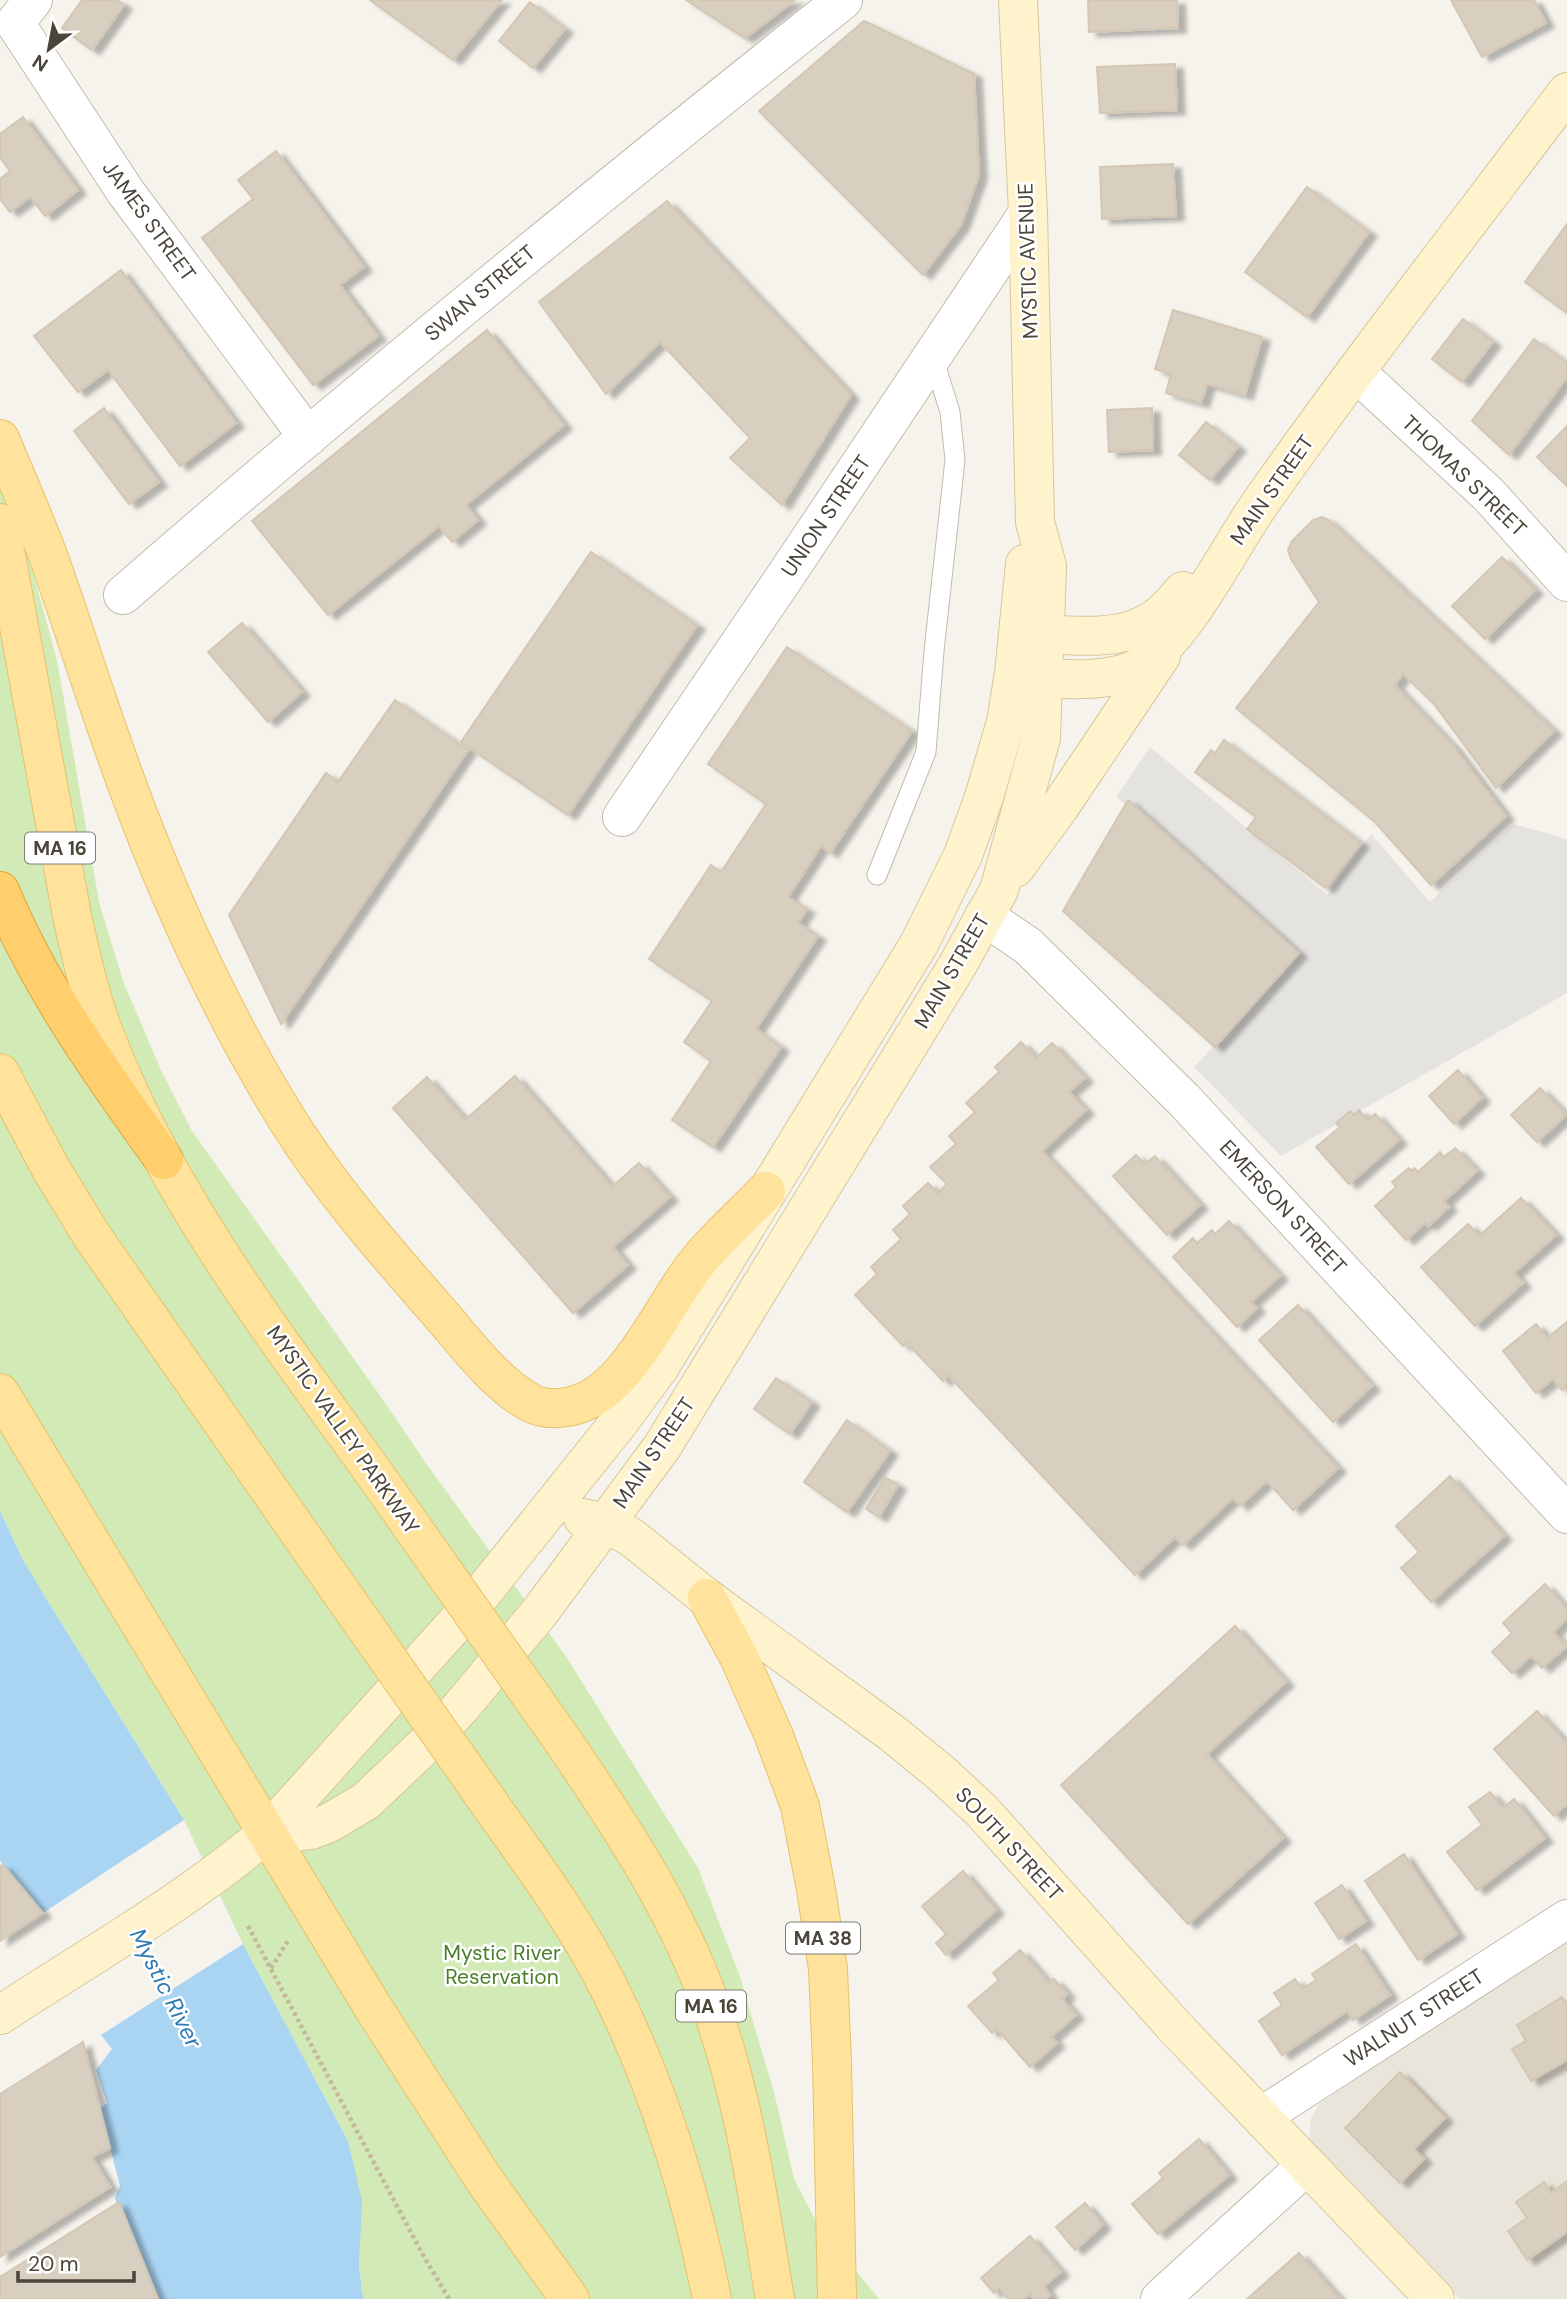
<svg xmlns="http://www.w3.org/2000/svg" width="1567" height="2299" font-family="'DM Sans',sans-serif">
<style>
.residential{fill:#eae5da}
.green{fill:#d2eab5}
.parking{fill:#e5e3e0}
.water{fill:#a9d4f2}
.pier{fill:#f6f3ec}
.building{fill:#d8cfc1;stroke:#d3c7b4;stroke-width:2;filter:url(#shadow)}
.lines{fill:none;stroke-linecap:round;stroke-linejoin:round}
.lane-casing{stroke:#c2bbae;stroke-width:21}
.street-casing{stroke:#c2bbae;stroke-width:40}
.secondary-casing{stroke:#d6c79b;stroke-width:40}
.primary-casing{stroke:#e6c16a;stroke-width:40}
.highway-casing{stroke:#e0a43c;stroke-width:40}
.path{stroke:#c4b79f;stroke-width:4.5;stroke-dasharray:3.5 3.5;stroke-linecap:butt}
.lane{stroke:#fff;stroke-width:19}
.street{stroke:#fff;stroke-width:38}
.secondary{stroke:#fff3cd;stroke-width:38}
.primary{stroke:#ffe39c;stroke-width:38}
.highway{stroke:#ffcf6e;stroke-width:38}
.primary-bridge-casing{stroke:#e6c16a;stroke-width:40;stroke-linecap:butt}
.primary-bridge{stroke:#ffe39c;stroke-width:38}
.labels{text-anchor:middle;stroke-width:5;stroke-linejoin:round;paint-order:stroke}
.shield{fill:#fff;stroke:#817c74;stroke-width:2}
.shield-label{font-size:19px;font-weight:bold;fill:#4b4439}
.street-label{font-size:21px;fill:#4b4439;stroke:#fff}
.park-label{font-size:21px;fill:#4a7f2a;stroke:#fff}
.water-label{font-size:23px;font-style:italic;fill:#2e7ab2;stroke:#fff}
</style>
<defs>
<filter id="shadow"><feDropShadow dx="8" dy="4.5" stdDeviation="2" flood-color="#0004"/></filter>
</defs>
<rect width="100%" height="100%" fill="#f6f3ec"/>
<polygon class="residential" points="1567,1939 1567,2299 1460,2299 1309,2140 1311,2119 1319,2104"/>
<polygon class="green" points="0,453 57,660 99,902 123,981 160,1068 192,1131 379,1394 428,1466 567,1658 698,1868 740,1977 775,2096 794,2179 817,2223 879,2299 364,2299 362,2293 359,2265 360,2222 348,2141 243,1944 184,1820 47,1600 22,1558 0,1511"/>
<polygon class="parking" points="1150,747 1327,895 1371,834 1430,902 1513,824 1567,839 1567,993 1281,1156 1194,1067 1299,953 1116,797"/>
<polygon class="water" points="0,1511 22,1558 47,1600 184,1820 243,1944 348,2141 362,2201 359,2265 362,2293 364,2299 148,2299 115,2198 120,2186 100,2108 107,2103 96,2070 112,2049 101,2035 43,1913 0,1861"/>
<polygon class="pier" points="184,1820 243,1944 98,2037 40,1915"/>
<g class="building">
<polygon points="82,0 117,0 124,5 92,50 62,28"/>
<polygon points="370,0 502,0 453,60"/>
<polygon points="686,0 795,0 745,38"/>
<polygon points="1088,0 1177,0 1178,28 1089,32"/>
<polygon points="1451,0 1534,0 1546,23 1482,57"/>
<polygon points="530,2 565,29 533,68 499,41"/>
<polygon points="864,21 974,74 979,175 961,225 923,275 759,111"/>
<polygon points="1175,64 1177,110 1100,113 1097,67"/>
<polygon points="23,117 78,190 45,216 30,197 10,212 0,199 0,179 10,171 0,158 0,134"/>
<polygon points="276,151 364,267 340,285 378,336 313,385 202,238 253,199 238,180"/>
<polygon points="1173,164 1176,216 1102,219 1100,167"/>
<polygon points="1307,187 1369,232 1307,317 1245,272"/>
<polygon points="667,201 851,395 782,505 730,458 750,438 660,342 606,394 539,302"/>
<polygon points="1567,224 1567,313 1525,282"/>
<polygon points="121,270 236,423 180,466 108,370 78,392 34,336"/>
<polygon points="1173,310 1262,337 1245,395 1207,384 1201,403 1166,393 1171,374 1155,369"/>
<polygon points="1463,319 1493,342 1462,382 1432,359"/>
<polygon points="487,330 564,425 466,505 478,520 452,542 439,526 328,615 252,521"/>
<polygon points="1534,339 1567,363 1567,377 1509,455 1472,421"/>
<polygon points="104,408 159,482 129,504 74,431"/>
<polygon points="1152,408 1153,450 1109,452 1107,410"/>
<polygon points="1206,422 1238,447 1210,480 1179,455"/>
<polygon points="1567,426 1567,486 1537,457"/>
<polygon points="1322,517 1329,520 1554,731 1496,788 1434,704 1403,674 1395,685 1454,747 1506,816 1431,885 1375,822 1236,708 1319,602 1291,559 1288,550 1292,541 1313,520"/>
<polygon points="591,552 697,625 568,815 461,742"/>
<polygon points="1502,557 1535,590 1485,639 1452,606"/>
<polygon points="242,623 302,692 268,722 208,652"/>
<polygon points="787,647 912,731 830,853 821,846 788,897 807,909 798,923 818,936 756,1029 781,1047 713,1147 672,1120 711,1061 684,1042 712,1001 649,959 711,865 721,872 766,804 708,764"/>
<polygon points="395,700 468,750 281,1024 229,915 326,773 338,782"/>
<polygon points="1224,740 1361,843 1326,888 1247,829 1256,817 1195,772 1211,750 1215,753"/>
<polygon points="1128,800 1299,953 1215,1047 1063,911"/>
<polygon points="1021,1042 1036,1058 1052,1043 1085,1078 1069,1092 1086,1110 1042,1151 1338,1468 1293,1510 1267,1481 1240,1506 1233,1498 1183,1545 1175,1537 1135,1575 948,1375 943,1381 907,1343 903,1346 855,1295 877,1274 871,1267 901,1239 893,1230 910,1214 903,1206 928,1183 938,1193 947,1184 930,1167 956,1144 949,1136 975,1112 966,1103 999,1072 995,1067"/>
<polygon points="1458,1070 1482,1098 1454,1124 1429,1096"/>
<polygon points="515,1076 612,1187 639,1163 670,1197 613,1247 628,1265 573,1313 393,1108 427,1077 465,1120"/>
<polygon points="1540,1088 1566,1115 1537,1142 1511,1115"/>
<polygon points="1359,1110 1368,1120 1375,1114 1399,1140 1349,1184 1316,1147 1340,1127 1336,1123 1350,1111 1354,1115"/>
<polygon points="1455,1148 1477,1171 1444,1201 1449,1207 1428,1226 1425,1223 1406,1240 1375,1206 1396,1187 1392,1182 1409,1168 1412,1171 1414,1168 1418,1172 1440,1152 1444,1157"/>
<polygon points="1136,1155 1145,1164 1155,1156 1200,1205 1167,1235 1113,1176"/>
<polygon points="1521,1198 1556,1235 1514,1273 1523,1283 1475,1326 1421,1267 1468,1224 1479,1236"/>
<polygon points="1229,1221 1280,1276 1251,1302 1257,1308 1237,1327 1173,1257 1193,1238 1197,1243 1212,1230 1215,1234"/>
<polygon points="1298,1305 1372,1386 1333,1422 1259,1340"/>
<polygon points="1567,1322 1567,1385 1562,1390 1553,1379 1536,1393 1503,1351 1536,1324 1547,1338"/>
<polygon points="776,1378 812,1402 790,1434 754,1409"/>
<polygon points="847,1420 890,1451 847,1512 804,1482"/>
<polygon points="1450,1476 1504,1536 1431,1602 1401,1568 1419,1552 1396,1526"/>
<polygon points="885,1477 898,1485 879,1517 866,1509"/>
<polygon points="1545,1584 1567,1609 1567,1619 1553,1632 1567,1646 1542,1668 1531,1656 1512,1673 1492,1652 1512,1633 1503,1623"/>
<polygon points="1235,1626 1286,1682 1207,1754 1283,1838 1188,1924 1061,1785"/>
<polygon points="1537,1711 1567,1744 1567,1804 1554,1816 1494,1749"/>
<polygon points="1490,1792 1503,1808 1514,1799 1545,1838 1477,1890 1447,1852 1482,1825 1469,1807"/>
<polygon points="1404,1854 1457,1934 1418,1960 1365,1881"/>
<polygon points="3,1865 43,1913 0,1941 0,1866"/>
<polygon points="963,1871 996,1910 946,1955 936,1943 946,1934 922,1906"/>
<polygon points="1342,1885 1366,1921 1339,1939 1315,1903"/>
<polygon points="1356,1944 1390,1995 1353,2020 1347,2011 1282,2055 1259,2021 1282,2005 1274,1993 1295,1979 1302,1989 1316,1980 1312,1974"/>
<polygon points="1020,1950 1049,1983 1054,1979 1067,1994 1062,1999 1076,2015 1051,2037 1057,2043 1030,2067 997,2029 992,2033 968,2006 999,1980 993,1973"/>
<polygon points="1562,1997 1567,2005 1567,2060 1531,2081 1512,2049 1526,2041 1517,2025"/>
<polygon points="83,2042 110,2148 92,2157 110,2187 0,2257 0,2094"/>
<polygon points="1400,2072 1445,2118 1414,2149 1424,2159 1400,2183 1345,2128"/>
<polygon points="1199,2139 1229,2175 1158,2234 1132,2204 1163,2178 1159,2173"/>
<polygon points="1567,2181 1567,2232 1527,2260 1508,2231 1527,2218 1516,2202 1544,2182 1551,2193"/>
<polygon points="119,2202 158,2299 0,2299 0,2277"/>
<polygon points="1085,2203 1103,2225 1075,2250 1056,2227"/>
<polygon points="1030,2236 1061,2272 1044,2286 1050,2295 1045,2299 1034,2299 1030,2294 1024,2299 1008,2299 999,2288 994,2293 981,2278"/>
<polygon points="1299,2253 1340,2299 1247,2299"/>
</g>
<g class="lines">
<g class="lane-casing">
<polyline id="lane" points="877,875 926,752 934,651 955,460 950,412 933,357"/>
</g>
<g class="street-casing">
<g id="street">
<polyline points="33,0 15,23 125,191 308,437"/>
<polyline points="1357,373 1489,495 1567,582"/>
<path d="M123,595C358,390 600,193 843,0"/>
<polyline points="622,817 786,575 1028,213"/>
<polyline points="984,916 1028,946 1184,1100 1567,1514"/>
<polyline points="1262,2116 1567,1919"/>
<polyline points="1160,2299 1307,2165"/>
</g>
</g>
<g class="secondary-casing">
<g id="secondary">
<path d="M1020,632C1059,634 1111,643 1146,624C1162,616 1172,604 1183,591"/>
<path d="M1020,674C1054,680 1114,685 1144,664C1188,631 1227,552 1259,505C1357,365 1464,229 1567,92"/>
<polyline points="1015,868 1059,808 1161,656"/>
<polyline points="583,1518 607,1524 631,1537 707,1598 892,1733 941,1773 982,1811 1174,2026 1435,2299"/>
<polyline points="268,1832 296,1832 311,1830 329,1823 366,1801 424,1746 461,1707 539,1613 662,1447 957,966 999,890 1041,738 1047,566 1035,522 1028,213 1018,0"/>
<path d="M0,2015C90,1956 186,1902 268,1832L475,1602L620,1421L659,1368L919,944L963,855L984,797L1006,722L1014,673L1025,564"/>
</g>
</g>
<g class="primary-casing">
<g id="primary">
<path d="M0,439C17,480 35,520 50,561C71,620 90,681 111,740C156,870 213,999 285,1116C330,1189 387,1253 443,1317C468,1346 496,1384 531,1403C542,1409 555,1409 567,1407C629,1397 662,1303 700,1259C720,1235 744,1214 766,1191"/>
<path d="M0,523L73,921C82,959 90,997 104,1033C172,1212 297,1362 405,1517"/>
<polyline points="0,1073 51,1169 92,1236 338,1588"/>
<polyline points="0,1393 374,2009 485,2181 570,2299"/>
<polyline points="707,1598 739,1657 774,1736 800,1806 816,1889 828,1969 832,2063 837,2299"/>
<path d="M565,1744C620,1825 674,1906 708,1998C744,2095 758,2198 775,2299"/>
<path d="M501,1820C539,1873 578,1927 608,1986C657,2083 691,2193 712,2299"/>
</g>
</g>
<g class="highway-casing">
<path id="highway" d="M0,891C41,989 102,1074 164,1160"/>
</g>
<g class="path">
<polyline points="248,1926 423,2255 449,2299"/>
<polyline points="271,1968 288,1941"/>
</g>
<use href="#lane" class="lane"/>
<use href="#street" class="street"/>
<use href="#secondary" class="secondary"/>
<use href="#primary" class="primary"/>
<use href="#highway" class="highway"/>
<g class="primary-bridge-casing">
<g id="primary-bridge">
<polyline points="405,1517 565,1744"/>
<polyline points="338,1588 501,1820"/>
</g>
</g>
<use href="#primary-bridge" class="primary-bridge"/>
</g>
<g class="labels">
<g class="shield">
<rect x="25" y="832.5" width="70" height="31" rx="5"/>
<rect x="786" y="1922.5" width="74" height="31" rx="5"/>
<rect x="676" y="1990.5" width="70" height="31" rx="5"/>
</g>
<g class="shield-label">
<text x="60" y="855">MA 16</text>
<text x="823" y="1945">MA 38</text>
<text x="711" y="2013">MA 16</text>
</g>
<g class="street-label">
<text transform="translate(149 221) rotate(54)" y="7">JAMES STREET</text>
<text transform="translate(1028 261) rotate(-92)" y="7">MYSTIC AVENUE</text>
<text transform="translate(480 293) rotate(-40)" y="7">SWAN STREET</text>
<text transform="translate(1464 476) rotate(44)" y="7">THOMAS STREET</text>
<text transform="translate(1272 490) rotate(-55)" y="7">MAIN STREET</text>
<text transform="translate(826 516) rotate(-56)" y="7">UNION STREET</text>
<text transform="translate(952 971) rotate(-60)" y="7">MAIN STREET</text>
<text transform="translate(1283 1207) rotate(47)" y="7">EMERSON STREET</text>
<text transform="translate(343 1430) rotate(55)" y="7">MYSTIC VALLEY PARKWAY</text>
<text transform="translate(654 1453) rotate(-56)" y="7">MAIN STREET</text>
<text transform="translate(1009 1844) rotate(47)" y="7">SOUTH STREET</text>
<text transform="translate(1414 2018) rotate(-33)" y="7">WALNUT STREET</text>
</g>
<g class="park-label">
<text x="502" y="1960">Mystic River<tspan x="502" dy="24">Reservation</tspan></text>
</g>
<g class="water-label">
<text transform="translate(166 1988) rotate(63)" y="8">Mystic River</text>
</g>
</g>
<g transform="translate(49 49) rotate(212)" stroke="#ffffff" stroke-width="5" paint-order="stroke">
<path d="M0-5L12 26L0 18L-12 26Z" fill="#4b4439"/>
<text y="-10" font-size="19" font-weight="bold" text-anchor="middle" fill="#4b4439">N</text>
</g>
<path d="M18 2271v10h116v-10" fill="none" stroke="#4b4439" stroke-width="3.5"/>
<text x="28" y="2271" font-size="21" fill="#4b4439" stroke="#ffffff" stroke-width="5" paint-order="stroke">20 m</text>
</svg>
